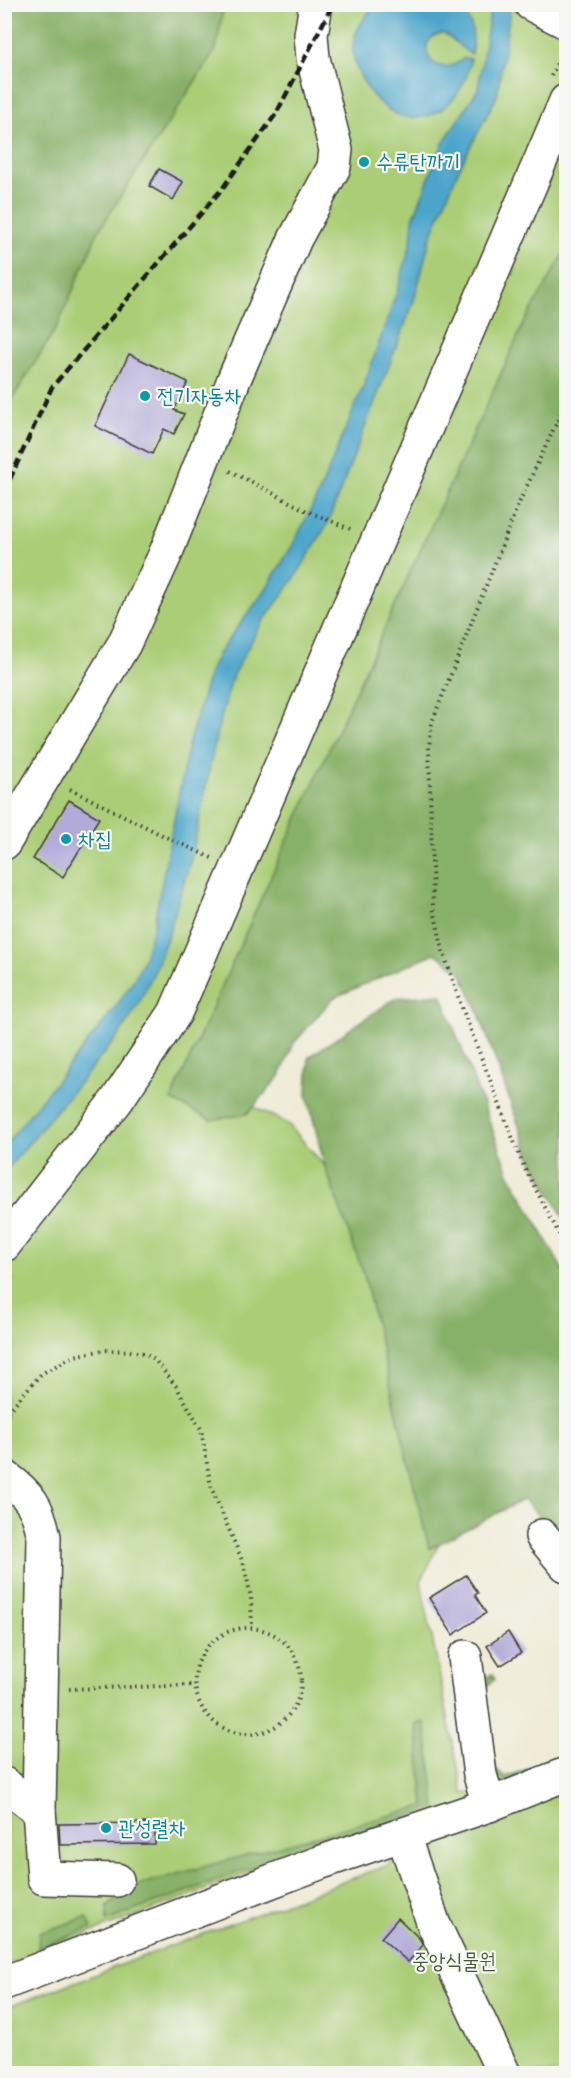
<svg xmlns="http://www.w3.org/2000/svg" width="571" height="2078" font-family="Pangolin,'Poor Story',sans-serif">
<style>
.green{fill:#aacd76;stroke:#637449;stroke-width:1.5}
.forest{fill:#87b067;stroke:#526642;stroke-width:1.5}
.water{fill:#4ca5ca;stroke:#346073;stroke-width:1.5}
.building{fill:#b2aad9}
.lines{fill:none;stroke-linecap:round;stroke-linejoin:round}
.minor-casing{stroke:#3c3b38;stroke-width:36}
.path{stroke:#3c3b38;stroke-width:4;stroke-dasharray:1.5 4.5;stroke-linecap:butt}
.minor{stroke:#fff;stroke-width:33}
.rail{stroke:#1c1c1c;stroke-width:4.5;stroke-dasharray:9 4.5;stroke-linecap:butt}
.culture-dot{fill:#0f9aa8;stroke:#f6f6f2;stroke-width:2}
.labels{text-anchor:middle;stroke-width:4.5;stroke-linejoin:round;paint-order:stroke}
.culture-label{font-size:21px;fill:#0d838f;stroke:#f6f6f2;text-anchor:start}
.park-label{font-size:21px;fill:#4e5a3c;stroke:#f6f6f2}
</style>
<rect width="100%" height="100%" fill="#f6f6f2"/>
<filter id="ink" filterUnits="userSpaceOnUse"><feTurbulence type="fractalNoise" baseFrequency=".0167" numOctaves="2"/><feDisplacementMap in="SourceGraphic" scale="12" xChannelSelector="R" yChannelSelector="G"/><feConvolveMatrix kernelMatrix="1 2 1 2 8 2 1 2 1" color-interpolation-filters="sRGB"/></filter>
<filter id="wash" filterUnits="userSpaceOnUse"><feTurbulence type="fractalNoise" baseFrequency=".008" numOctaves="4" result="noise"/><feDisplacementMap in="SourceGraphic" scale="24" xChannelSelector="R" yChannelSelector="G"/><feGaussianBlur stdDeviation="1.35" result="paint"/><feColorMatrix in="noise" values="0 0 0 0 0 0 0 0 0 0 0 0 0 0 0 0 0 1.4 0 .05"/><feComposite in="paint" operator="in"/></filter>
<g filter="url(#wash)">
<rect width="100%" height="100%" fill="#efebd7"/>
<polygon class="green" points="200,5 566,5 566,272 215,1087 288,1124 335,1178 342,1194 439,1543 421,1582 463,1793 497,1793 566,1783 566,2073 5,2073 5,2008 391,1864 383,1828 284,1860 5,1965 4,356"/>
<g class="forest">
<polygon points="5,4 224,5 216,49 99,230 57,327 5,411"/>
<polygon points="566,250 566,1222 530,1157 478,1011 461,972 435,953 333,998 294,1043 280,1076 247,1114 211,1120 171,1100 281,854 524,323"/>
<polygon points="441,994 509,1173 566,1276 566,1549 524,1499 429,1549 364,1275 325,1167 307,1094 309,1057 396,998"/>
<polygon points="492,1674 495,1679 478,1694 496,1769 505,1777 540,1765 542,1771 500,1787 473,1687"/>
<polygon points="425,1722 436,1807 281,1857 106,1921 108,1906 138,1885 424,1806 416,1724"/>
<polygon points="87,1917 92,1928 38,1948 39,1933"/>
</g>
<g class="water">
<path d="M375,5H459C474,23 474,31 472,54C461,51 455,38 443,33C411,38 431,85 464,58L471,59C461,120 399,142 365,84C358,73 352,58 353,45C355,29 365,16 375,5Z"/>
<polygon points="491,5 511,5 497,96 458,171 430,239 414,301 327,525 296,576 260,626 233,675 217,732 192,855 169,932 157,966 137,1007 120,1034 5,1172 5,1145 115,1008 135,978 144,958 153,928 189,742 210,671 220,651 264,592 291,548 319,493 365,382 397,292 411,243 413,219 436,160 443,143 478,89"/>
</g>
<g id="blocks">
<g class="building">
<polygon points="159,169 183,182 173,200 149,186"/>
<polygon points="129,354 188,382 174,410 184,414 174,434 164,429 152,454 95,426"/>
<polygon points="69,800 99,818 63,877 33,859"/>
<polygon points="466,1575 478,1593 475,1595 486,1613 453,1635 429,1598"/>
<polygon points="508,1632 521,1653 500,1666 487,1646"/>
<polygon points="155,1823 155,1844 60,1845 59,1824"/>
<polygon points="398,1918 419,1938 423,1945 408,1962 381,1938"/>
</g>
</g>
</g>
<g filter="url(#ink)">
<use href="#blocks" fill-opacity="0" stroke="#3c3b38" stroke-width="1.5"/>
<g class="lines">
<g class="minor-casing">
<g id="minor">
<polyline points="531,4 566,22"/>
<polyline points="4,843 124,644 165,555 235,377 295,239 334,167 336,150 313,58 311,35 316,4"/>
<polyline points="4,1245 117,1100 175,1013 566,101"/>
<path d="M4,1476C30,1495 38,1506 44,1537L39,1810"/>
<polyline points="542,1536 566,1565"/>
<polyline points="465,1657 480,1775 489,1805"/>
<polyline points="4,1784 39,1810 44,1878 117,1880"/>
<polyline points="403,1835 434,1925 504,2074"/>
<polyline points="4,1983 319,1863 489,1805 566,1774"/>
</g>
</g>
<g class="path">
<polyline points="551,76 563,50"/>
<polyline points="566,403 518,505 432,722 429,747 433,906 443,951 462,1008 524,1167 566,1247"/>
<polyline points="230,471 307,511 350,529"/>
<polyline points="70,789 168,838 212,858"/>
<polyline points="4,1287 15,1273"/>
<polyline points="4,1416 41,1374 74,1356 104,1350 129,1351 143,1353 154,1359 176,1386 201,1429 211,1487 244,1565 251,1597 252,1627"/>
<circle cx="248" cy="1681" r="53"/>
<polyline points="69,1689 195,1685"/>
</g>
<use href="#minor" class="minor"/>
<polyline class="rail" points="4,492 52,387 222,189 276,114 333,4"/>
</g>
</g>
<g class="culture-dot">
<circle cx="364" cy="162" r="6"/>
<circle cx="145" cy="396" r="6"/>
<circle cx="66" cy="839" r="6"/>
<circle cx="106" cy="1828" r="6"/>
</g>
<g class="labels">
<g class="culture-label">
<text x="376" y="169">수류탄까기</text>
<text x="157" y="403">전기자동차</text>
<text x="78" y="846">차집</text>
<text x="118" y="1835">관성렬차</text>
</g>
<g class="park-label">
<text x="454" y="1968">중앙식물원</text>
</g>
</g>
<rect width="571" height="2078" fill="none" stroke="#f6f6f2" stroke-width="24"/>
</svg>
